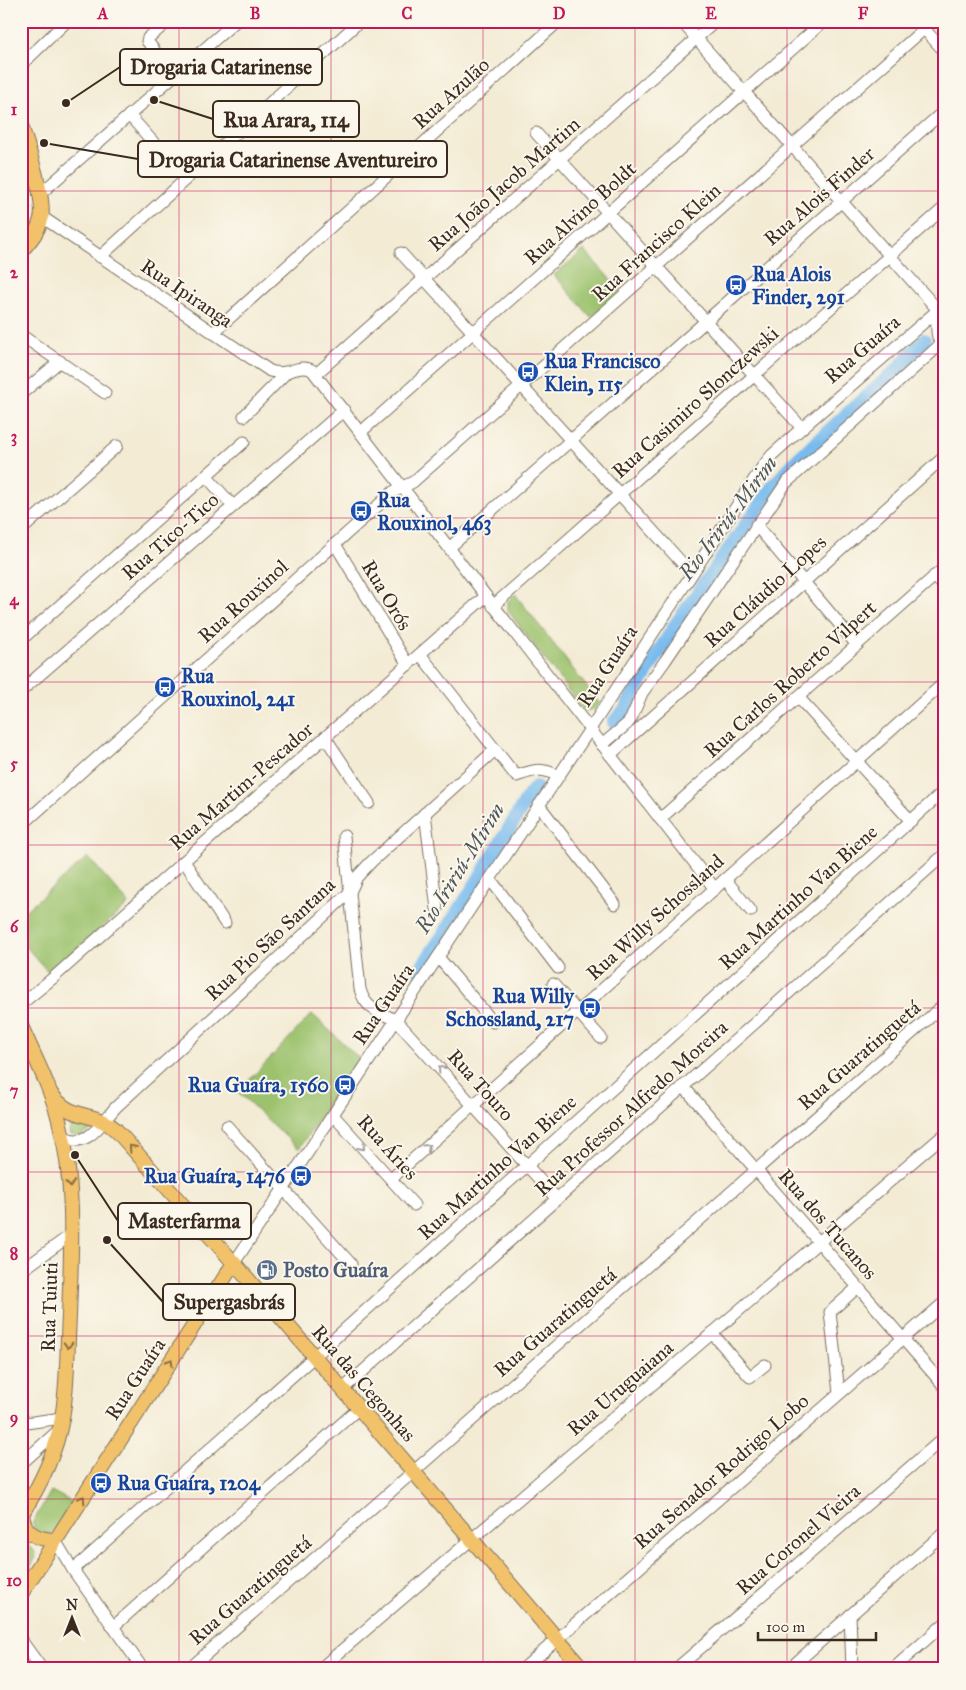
<svg xmlns="http://www.w3.org/2000/svg" width="966" height="1690" font-family="'IM FELL Great Primer',serif">
<style>
.green{fill:#9cc26d;stroke:#6c7646}
.lines{fill:none;stroke-linecap:round;stroke-linejoin:round}
.river{stroke:#79bbee;stroke-width:14}
.minor-casing{stroke:#7b6e5e;stroke-width:13}
.major-casing{stroke:#7b6e5e;stroke-width:16}
.minor{stroke:#fff;stroke-width:11}
.major{stroke:#f2c26a;stroke-width:14}
.oneway{stroke:#a79f9a}
.oneway2{stroke:#8d6e40}
.grid{fill:none;stroke:#c2185b;stroke-width:1;stroke-opacity:0.55}
.labels{text-anchor:middle;stroke-width:4;stroke-linejoin:round;paint-order:stroke}
.street-label{font-size:20px;fill:#3b2a1e;stroke:#fbf7ec}
.transit-label{font-size:20px;font-weight:bold;fill:#164399;stroke:#fbf7ec;text-anchor:start}
.service-label{font-size:20px;font-weight:bold;fill:#4e5e75;stroke:#fbf7ec;text-anchor:start}
.water-label{font-size:21px;font-style:italic;fill:#4e565c;stroke:#fbf7ec}
.leader{fill:none;stroke:#3b2a1e;stroke-width:2}
.callout-dot{fill:#3b2a1e;stroke:#fbf7ec;stroke-width:2}
.callout{fill:#fbf7ec;stroke:#3b2a1e;stroke-width:2}
.callout-label{font-size:21px;text-anchor:middle;font-weight:bold;fill:#3b2a1e}
.neatline{fill:none;stroke:#c2185b;stroke-width:2}
.grid-label{font-size:16px;text-anchor:middle;font-weight:bold;fill:#c2185b}
</style>
<rect width="100%" height="100%" fill="#fbf7ec"/>
<filter id="ink" filterUnits="userSpaceOnUse"><feTurbulence type="fractalNoise" baseFrequency=".02" numOctaves="2"/><feDisplacementMap in="SourceGraphic" scale="10" xChannelSelector="R" yChannelSelector="G"/><feConvolveMatrix kernelMatrix="1 2 1 2 8 2 1 2 1" color-interpolation-filters="sRGB"/></filter>
<filter id="wash" filterUnits="userSpaceOnUse"><feTurbulence type="fractalNoise" baseFrequency=".0096" numOctaves="4" result="noise"/><feDisplacementMap in="SourceGraphic" scale="20" xChannelSelector="R" yChannelSelector="G"/><feGaussianBlur stdDeviation="1.12" result="paint"/><feColorMatrix in="noise" values="0 0 0 0 0 0 0 0 0 0 0 0 0 0 0 0 0 1.4 0 .05"/><feComposite in="paint" operator="in"/></filter>
<g filter="url(#wash)">
<rect width="100%" height="100%" fill="#f3ebd4"/>
<g class="green">
<polygon points="584,250 621,291 591,317 554,275"/>
<path d="M515,594L600,704C595,709 590,711 583,710L508,611V601Z"/>
<polygon points="88,857 129,904 49,973 21,941 21,914"/>
<polygon points="312,1014 359,1058 299,1149 238,1092"/>
<polygon points="78,1123 84,1123 92,1129 79,1137 69,1134 70,1127"/>
<path d="M51,1491L72,1502C67,1509 56,1532 49,1534C45,1535 41,1533 37,1532L33,1525V1522Z"/>
<path d="M21,1544C30,1544 35,1549 36,1557L21,1585Z"/>
</g>
<g class="lines">
<g class="river">
<polyline points="614,722 626,709 635,691 676,624 774,485 799,458 867,396 896,371 924,340"/>
<path d="M419,971C458,915 493,856 528,797L536,787"/>
</g>
</g>
</g>
<g filter="url(#ink)">
<g class="lines">
<g class="minor-casing">
<g id="minor">
<polyline points="169,21 148,38 147,41 174,76"/>
<polyline points="681,21 938,310 943,312"/>
<polyline points="917,21 945,52"/>
<polyline points="21,65 67,21"/>
<polyline points="129,115 185,178"/>
<polyline points="536,133 802,428"/>
<polyline points="40,194 236,21"/>
<path d="M42,217L270,371C289,377 298,363 312,370L486,596L715,889"/>
<polyline points="401,253 692,574"/>
<polyline points="100,257 360,21"/>
<path d="M938,310C937,324 934,337 944,348"/>
<polyline points="213,333 559,21"/>
<polyline points="21,335 105,393"/>
<polyline points="316,374 716,21"/>
<polyline points="21,394 60,361"/>
<polyline points="244,416 286,373"/>
<polyline points="361,432 824,21"/>
<polyline points="206,476 233,506"/>
<polyline points="756,525 857,645"/>
<polyline points="21,530 117,446"/>
<polyline points="335,544 408,665"/>
<polyline points="449,548 945,110"/>
<polyline points="934,576 945,587"/>
<polyline points="493,606 945,207"/>
<polyline points="21,640 244,442"/>
<path d="M420,654L516,776C535,770 541,767 558,776"/>
<polyline points="21,691 344,410"/>
<polyline points="798,697 911,821"/>
<polyline points="325,737 369,803"/>
<polyline points="602,745 627,724 631,719 642,693 665,661 786,483 941,344"/>
<polyline points="610,755 945,456"/>
<polyline points="539,805 615,904"/>
<polyline points="425,813 437,909"/>
<polyline points="660,819 945,567"/>
<polyline points="21,826 393,492 413,482 933,21"/>
<path d="M344,836L360,989C365,1009 379,1012 396,1020L557,1199"/>
<polyline points="184,861 225,923"/>
<polyline points="490,879 558,968"/>
<polyline points="725,879 751,911"/>
<polyline points="438,957 493,1022"/>
<polyline points="553,984 601,1038"/>
<polyline points="21,1004 53,978 184,861 486,596"/>
<polyline points="683,1086 945,1387"/>
<polyline points="333,1115 414,1205"/>
<polyline points="227,1126 351,1264"/>
<path d="M63,1136C87,1151 102,1122 116,1107L350,892L357,877L371,862L495,750"/>
<polyline points="391,1179 945,682"/>
<polyline points="234,1263 590,729 763,466 772,455 802,428 945,304"/>
<polyline points="21,1271 72,1234"/>
<polyline points="712,1333 750,1377 765,1365"/>
<polyline points="343,1389 945,854"/>
<polyline points="839,1393 830,1312 858,1287"/>
<polyline points="21,1417 26,1423 62,1418"/>
<polyline points="21,1464 60,1429"/>
<polyline points="55,1540 73,1570 143,1669"/>
<polyline points="73,1570 315,1356 945,790"/>
<polyline points="850,1615 852,1669"/>
<polyline points="113,1627 359,1408"/>
<polyline points="21,1640 42,1669"/>
<polyline points="189,1669 945,1004"/>
<polyline points="320,1669 945,1134"/>
<polyline points="523,1669 945,1302"/>
<polyline points="676,1669 945,1437"/>
<polyline points="789,1669 945,1532"/>
<polyline points="893,1669 945,1623"/>
</g>
</g>
<g class="major-casing">
<g id="major">
<path d="M21,125C27,146 46,199 41,219C38,232 30,241 21,251"/>
<path d="M21,1026C35,1058 52,1090 60,1124C76,1188 71,1252 69,1316C67,1350 68,1385 62,1418C56,1453 40,1486 21,1515"/>
<path d="M51,1094C58,1103 66,1110 77,1113C93,1119 104,1118 117,1131L234,1263L583,1669"/>
<path d="M22,1514C24,1534 37,1539 55,1540"/>
<polyline points="21,1594 234,1263"/>
</g>
</g>
<use href="#minor" class="minor"/>
<use href="#major" class="major"/>
</g>
<defs><path id="oneway-chevron" d="M-2-3.5L2.5 0L-2 3.5" fill="none" stroke-width="1.6" stroke-linecap="round" stroke-linejoin="round" transform="scale(1.25)"/></defs>
<g class="oneway">
<use href="#oneway-chevron" transform="translate(441 1069) rotate(-132)"/>
<use href="#oneway-chevron" transform="translate(362 1147) rotate(48)"/>
<use href="#oneway-chevron" transform="translate(427 1147) rotate(-42)"/>
</g>
<g class="oneway2">
<use href="#oneway-chevron" transform="translate(132 1148) rotate(-132)"/>
<use href="#oneway-chevron" transform="translate(70 1184) rotate(85)"/>
<use href="#oneway-chevron" transform="translate(68 1345) rotate(92)"/>
<use href="#oneway-chevron" transform="translate(170 1362) rotate(-57)"/>
<use href="#oneway-chevron" transform="translate(82 1499) rotate(-57)"/>
</g>
</g>
<path class="grid" d="M179,21V1669M331,21V1669M483,21V1669M635,21V1669M787,21V1669M21,191H945M21,354H945M21,518H945M21,682H945M21,845H945M21,1008H945M21,1172H945M21,1336H945M21,1499H945"/>
<defs>
<g id="bus-disc" transform="scale(1.125)"><circle r="9.5" fill="#1a4fb4" stroke="#fbf7ec"/><path d="M-5-6H5V4H4V6H2V4H-2V6H-4V4H-5ZM-3.5-4V0h7V-4ZM-3.5 1.2v1.5H-2V1.2ZM2 1.2v1.5H3.5V1.2Z" fill="#fff"/></g>
<g id="fuel-disc" transform="scale(1.125)"><circle r="9.5" fill="#5c6f8a" stroke="#fbf7ec"/><path d="M-5.5-6h7V0h2V4h1.3V-2.5L3-4.5l.8-.8L6-3V5H2.5V1h-1V6h-7ZM-4.2-4.7v3.2H.2V-4.7Z" fill="#fff"/></g>
</defs>
<g fill-rule="evenodd">
<use href="#bus-disc" x="736" y="285"/>
<use href="#bus-disc" x="528" y="372"/>
<use href="#bus-disc" x="361" y="511"/>
<use href="#bus-disc" x="165" y="687"/>
<use href="#bus-disc" x="590" y="1008"/>
<use href="#bus-disc" x="345" y="1085"/>
<use href="#bus-disc" x="301" y="1176"/>
<use href="#fuel-disc" x="267" y="1270"/>
<use href="#bus-disc" x="101" y="1483"/>
</g>
<g class="labels">
<g class="street-label">
<text transform="translate(451 93) rotate(-42)" y="7">Rua Azulão</text>
<text transform="translate(504 184) rotate(-41)" y="7">Rua João Jacob Martim</text>
<text transform="translate(819 196) rotate(-41)" y="7">Rua Alois Finder</text>
<text transform="translate(580 213) rotate(-42)" y="7">Rua Alvino Boldt</text>
<text transform="translate(656 242) rotate(-42)" y="7">Rua Francisco Klein</text>
<text transform="translate(187 293) rotate(34)" y="7">Rua Ipiranga</text>
<text transform="translate(862 349) rotate(-41)" y="7">Rua Guaíra</text>
<text transform="translate(695 402) rotate(-42)" y="7">Rua Casimiro Slonczewski</text>
<text transform="translate(170 536) rotate(-41)" y="7">Rua Tico-Tico</text>
<text transform="translate(765 591) rotate(-42)" y="7">Rua Cláudio Lopes</text>
<text transform="translate(387 595) rotate(59)" y="7">Rua Orós</text>
<text transform="translate(243 601) rotate(-42)" y="7">Rua Rouxinol</text>
<text transform="translate(607 666) rotate(-57)" y="7">Rua Guaíra</text>
<text transform="translate(790 679) rotate(-42)" y="7">Rua Carlos Roberto Vilpert</text>
<text transform="translate(241 786) rotate(-41)" y="7">Rua Martim-Pescador</text>
<text transform="translate(798 897) rotate(-42)" y="7">Rua Martinho Van Biene</text>
<text transform="translate(655 917) rotate(-42)" y="7">Rua Willy Schossland</text>
<text transform="translate(270 939) rotate(-43)" y="7">Rua Pio São Santana</text>
<text transform="translate(383 1004) rotate(-56)" y="7">Rua Guaíra</text>
<text transform="translate(859 1055) rotate(-41)" y="7">Rua Guaratinguetá</text>
<text transform="translate(481 1085) rotate(48)" y="7">Rua Touro</text>
<text transform="translate(631 1108) rotate(-42)" y="7">Rua Professor Alfredo Moreira</text>
<text transform="translate(388 1147) rotate(48)" y="7">Rua Áries</text>
<text transform="translate(497 1167) rotate(-42)" y="7">Rua Martinho Van Biene</text>
<text transform="translate(828 1224) rotate(49)" y="7">Rua dos Tucanos</text>
<text transform="translate(49 1307) rotate(-88)" y="7">Rua Tuiuti</text>
<text transform="translate(555 1322) rotate(-41)" y="7">Rua Guaratinguetá</text>
<text transform="translate(135 1379) rotate(-57)" y="7">Rua Guaíra</text>
<text transform="translate(364 1383) rotate(49)" y="7">Rua das Cegonhas</text>
<text transform="translate(620 1388) rotate(-41)" y="7">Rua Uruguaiana</text>
<text transform="translate(721 1471) rotate(-41)" y="7">Rua Senador Rodrigo Lobo</text>
<text transform="translate(798 1539) rotate(-41)" y="7">Rua Coronel Vieira</text>
<text transform="translate(250 1590) rotate(-41)" y="7">Rua Guaratinguetá</text>
</g>
<g class="transit-label">
<text x="752" y="281">Rua Alois<tspan x="752" dy="23">Finder, 291</tspan></text>
<text x="544" y="368">Rua Francisco<tspan x="544" dy="23">Klein, 115</tspan></text>
<text x="377" y="507">Rua<tspan x="377" dy="23">Rouxinol, 463</tspan></text>
<text x="181" y="683">Rua<tspan x="181" dy="23">Rouxinol, 241</tspan></text>
<text x="574" y="1003" text-anchor="end">Rua Willy<tspan x="574" dy="23">Schossland, 217</tspan></text>
<text x="329" y="1092" text-anchor="end">Rua Guaíra, 1560</text>
<text x="285" y="1183" text-anchor="end">Rua Guaíra, 1476</text>
<text x="117" y="1490">Rua Guaíra, 1204</text>
</g>
<g class="service-label">
<text x="283" y="1277">Posto Guaíra</text>
</g>
<g class="water-label">
<text transform="translate(728 518) rotate(-53)" y="7">Rio Iririú-Mirim</text>
<text transform="translate(460 868) rotate(-58)" y="7">Rio Iririú-Mirim</text>
</g>
</g>
<path class="leader" d="M66 103L120 67M154 100L213 119M44 143L138 159M75 1155L118 1221M107 1240L163 1302"/>
<g class="callout-dot">
<circle cx="66" cy="103" r="5"/>
<circle cx="154" cy="100" r="5"/>
<circle cx="44" cy="143" r="5"/>
<circle cx="75" cy="1155" r="5"/>
<circle cx="107" cy="1240" r="5"/>
</g>
<g class="callout">
<rect x="120" y="49" width="202" height="36" rx="5"/>
<rect x="213" y="101" width="146" height="36" rx="5"/>
<rect x="138" y="141" width="309" height="36" rx="5"/>
<rect x="118" y="1203" width="133" height="36" rx="5"/>
<rect x="163" y="1284" width="132" height="36" rx="5"/>
</g>
<g class="callout-label">
<text x="221" y="74">Drogaria Catarinense</text>
<text x="286" y="127">Rua Arara, 114</text>
<text x="293" y="167">Drogaria Catarinense Aventureiro</text>
<text x="184" y="1228">Masterfarma</text>
<text x="229" y="1309">Supergasbrás</text>
</g>
<rect width="966" height="1690" fill="none" stroke="#fbf7ec" stroke-width="55"/>
<g transform="translate(72 1618)" stroke="#fbf7ec" stroke-width="4" paint-order="stroke">
<path d="M0-4L9 19L0 12L-9 19Z" fill="#3b2a1e"/>
<text y="-8" font-size="14" font-weight="bold" text-anchor="middle" fill="#3b2a1e">N</text>
</g>
<path d="M758 1632v8h118v-8" fill="none" stroke="#3b2a1e" stroke-width="2.5"/>
<text x="766" y="1632" font-size="15" fill="#3b2a1e" stroke="#fbf7ec" stroke-width="4" paint-order="stroke">100 m</text>
<rect x="28" y="28" width="910" height="1634" class="neatline"/>
<g class="grid-label">
<text x="103" y="19">A</text>
<text x="255" y="19">B</text>
<text x="407" y="19">C</text>
<text x="559" y="19">D</text>
<text x="711" y="19">E</text>
<text x="863" y="19">F</text>
<text x="14" y="115">1</text>
<text x="14" y="278">2</text>
<text x="14" y="442">3</text>
<text x="14" y="605">4</text>
<text x="14" y="769">5</text>
<text x="14" y="932">6</text>
<text x="14" y="1096">7</text>
<text x="14" y="1259">8</text>
<text x="14" y="1423">9</text>
<text x="14" y="1586">10</text>
</g>
</svg>
